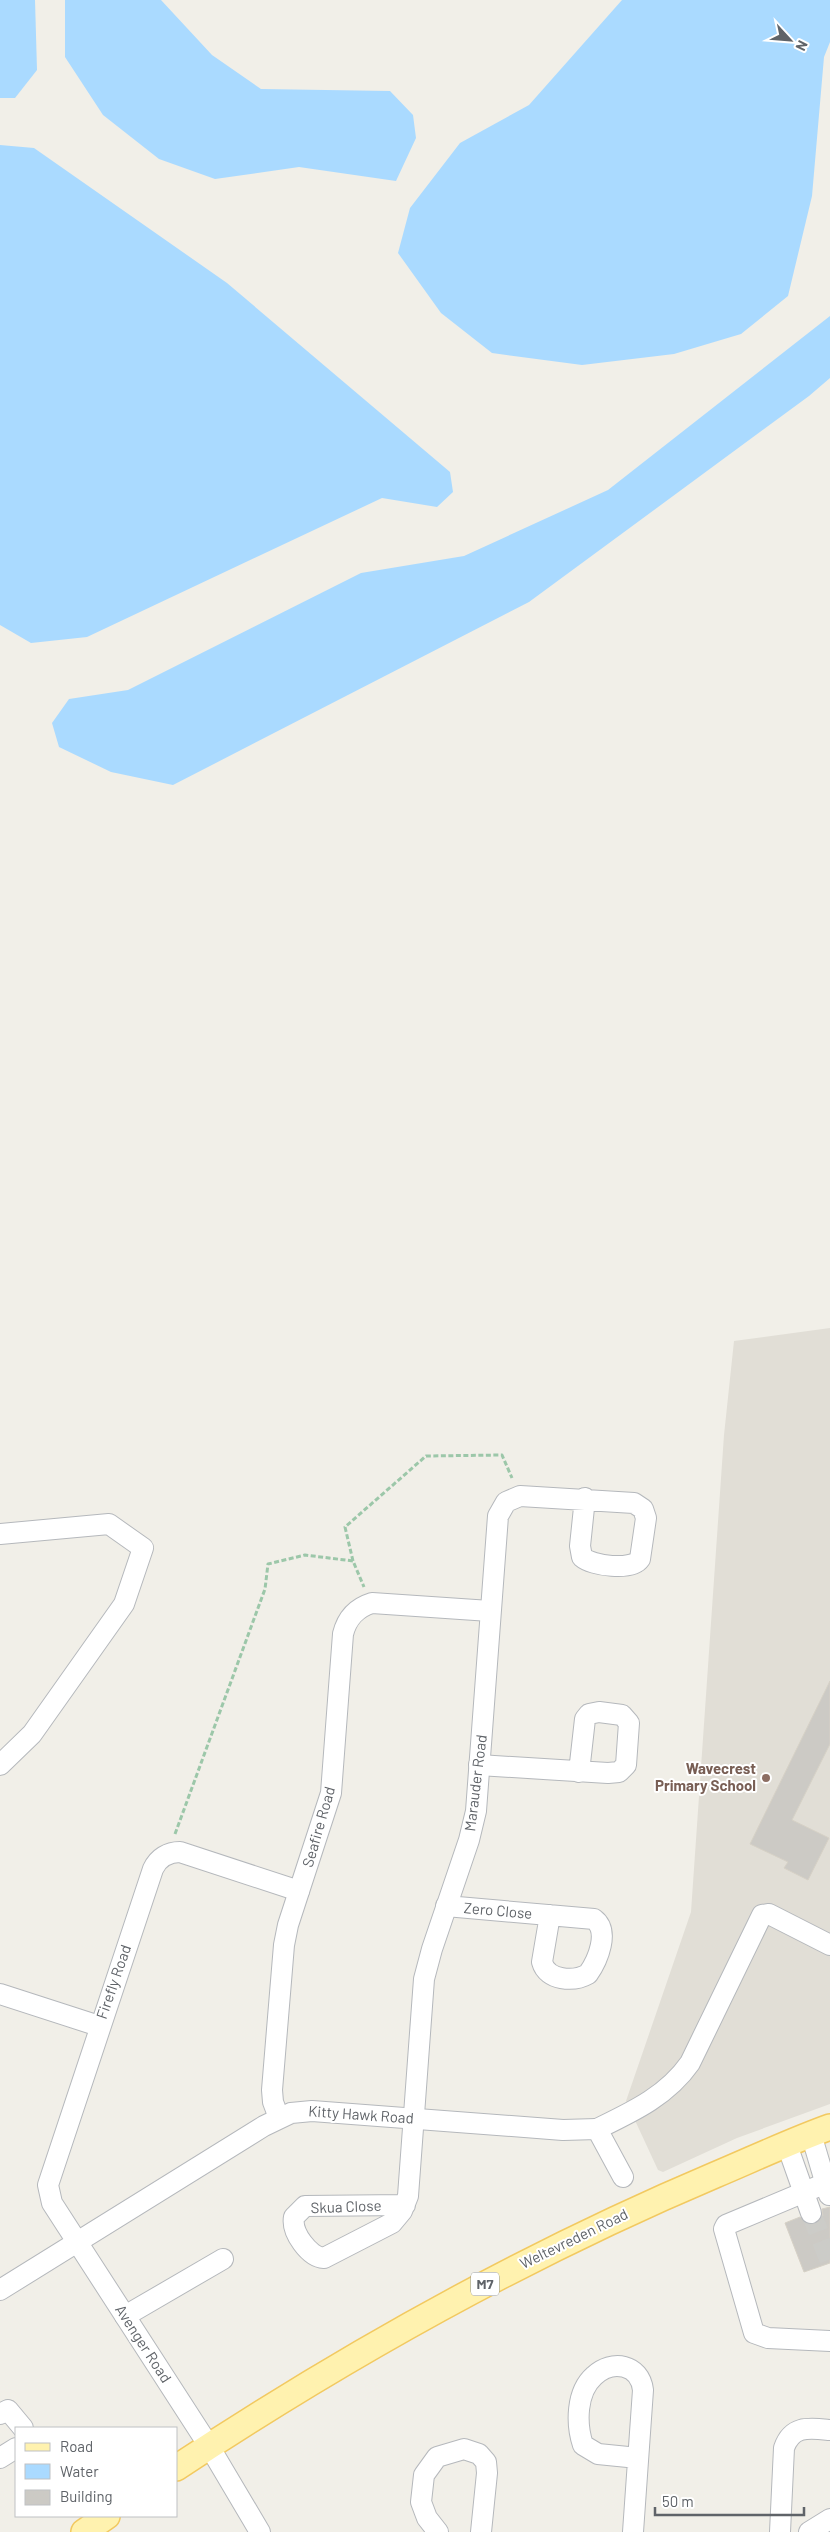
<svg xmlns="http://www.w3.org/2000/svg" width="830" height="2532" font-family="Barlow,sans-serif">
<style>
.education{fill:#e1ded6}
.water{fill:#aadaff}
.building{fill:#cccac5;stroke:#d6d1c6}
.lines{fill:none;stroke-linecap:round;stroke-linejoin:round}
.minor-tunnel{stroke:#ccccc8;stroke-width:20;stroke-dasharray:20 10;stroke-linecap:butt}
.minor-casing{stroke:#b5b8bc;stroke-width:22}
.major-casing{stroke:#f2c960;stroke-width:28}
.path{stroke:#9cc7a9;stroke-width:3;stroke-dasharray:5 2.5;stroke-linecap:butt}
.minor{stroke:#fff;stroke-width:20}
.major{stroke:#fff2af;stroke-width:25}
.education-dot{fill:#8d6e63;stroke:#fff;stroke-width:2}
.labels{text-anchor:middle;stroke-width:4;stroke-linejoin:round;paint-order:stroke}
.shield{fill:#fff;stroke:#8f9295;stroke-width:1}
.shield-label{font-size:14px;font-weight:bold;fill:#5f6368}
.education-label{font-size:15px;font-weight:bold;fill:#785e54;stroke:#fff;text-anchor:end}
.street-label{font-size:15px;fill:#5f6368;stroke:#fff}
</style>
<rect width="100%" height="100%" fill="#f1efe8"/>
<polygon class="education" points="830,1328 830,2104 737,2138 663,2172 658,2170 626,2101 691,1912 724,1435 734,1341"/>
<g class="water">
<polygon points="0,0 35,0 37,70 15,98 0,98"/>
<polygon points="65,0 161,0 212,55 261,89 390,91 413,115 416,138 396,181 299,167 215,179 159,159 103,115 65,57"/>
<polygon points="622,0 830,0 830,42 824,57 812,196 788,296 741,334 674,354 582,365 492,353 441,313 398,253 410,208 460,143 529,105"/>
<polygon points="0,145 34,148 227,283 450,472 453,492 437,507 382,498 87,637 31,643 0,625"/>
<polygon points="830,316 830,378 809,396 529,602 173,785 111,772 59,747 52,723 69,699 128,690 361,573 464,556 608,490"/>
</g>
<g class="building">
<polygon points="830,1681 830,1744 792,1820 829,1838 808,1880 784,1868 788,1862 750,1844"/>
<polygon points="830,2207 830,2263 804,2272 785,2223 800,2217 808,2225 815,2224 823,2216 822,2209"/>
</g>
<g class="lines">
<polyline class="minor-tunnel" points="811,2213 830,2261"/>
<g class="minor-casing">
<g id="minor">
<polyline points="0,1534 109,1524 143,1548 124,1604 32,1734 0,1765"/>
<polyline points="479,1765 608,1773 619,1772 626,1765 629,1723 622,1715 599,1712 589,1714 585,1719 579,1772"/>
<path d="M446,1906L594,1919C610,1931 598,1960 588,1974C574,1982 547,1981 542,1962L550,1915"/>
<polyline points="0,1994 99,2026"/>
<path d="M279,2118L273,2102L272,2090L284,1945L288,1925L331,1793L343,1634C347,1618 356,1608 372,1603L490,1611"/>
<path d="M597,2129C632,2112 667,2096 690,2063L762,1915L769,1914L830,1945"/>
<polyline points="811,2134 829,2195"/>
<polyline points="787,2145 811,2213"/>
<polyline points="826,2183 726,2225 724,2229 754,2333 768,2338 830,2341"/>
<path d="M405,2205L305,2206L294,2217C291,2232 309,2257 324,2258L392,2223L402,2211L408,2196L424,1979L432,1949L469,1840L476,1811L498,1516L506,1502L520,1496L634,1503L643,1509L646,1518L640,1559C632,1571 592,1566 582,1557L580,1546L585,1498"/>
<polyline points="0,2290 264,2126 291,2113 312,2111 563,2130 597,2129 623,2177"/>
<polyline points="125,2316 223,2259"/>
<polyline points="0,2414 8,2410 23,2428"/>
<polyline points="0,2458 16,2448"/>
<path d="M260,2532L209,2446L52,2203L48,2185L153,1869C158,1858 168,1852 180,1852L299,1891"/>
<polyline points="438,2532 427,2518 421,2502 424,2475 437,2457 464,2449 479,2454 486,2462 487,2473 481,2532"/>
<path d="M633,2532L643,2390C640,2364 612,2359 594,2376C576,2392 576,2424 583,2445L598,2454L638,2458"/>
<path d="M780,2532L784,2448C792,2425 809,2428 830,2430"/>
<polyline points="809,2532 830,2519"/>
</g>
</g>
<g class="major-casing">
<g id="major">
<path d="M176,2468C347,2355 526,2255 715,2175C753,2159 791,2141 830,2127"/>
<polyline points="84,2532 107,2516"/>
</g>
</g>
<g class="path">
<polyline points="353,1561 345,1527 426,1456 502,1455 512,1478"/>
<polyline points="175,1834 265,1589 268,1564 305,1555 353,1561 364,1587"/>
</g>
<use href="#minor" class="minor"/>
<use href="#major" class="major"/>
</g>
<circle class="education-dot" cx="766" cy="1778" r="5"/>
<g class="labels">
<rect class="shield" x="471" y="2272.5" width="28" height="23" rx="4"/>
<g class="shield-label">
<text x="485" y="2289">M7</text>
</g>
<g class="education-label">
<text x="756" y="1774">Wavecrest<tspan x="756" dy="17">Primary School</tspan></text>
</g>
<g class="street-label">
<text transform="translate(476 1783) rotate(-83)" y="5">Marauder Road</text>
<text transform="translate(319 1827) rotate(-74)" y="5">Seafire Road</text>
<text transform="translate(498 1911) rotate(5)" y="5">Zero Close</text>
<text transform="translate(114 1982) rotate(-71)" y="5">Firefly Road</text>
<text transform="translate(361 2115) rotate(4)" y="5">Kitty Hawk Road</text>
<text transform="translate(346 2207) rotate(-2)" y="5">Skua Close</text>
<text transform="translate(574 2239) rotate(-26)" y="5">Weltevreden Road</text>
<text transform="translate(143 2344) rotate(57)" y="5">Avenger Road</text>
</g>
</g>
<rect x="15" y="2427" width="162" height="90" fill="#ffffff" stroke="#bfc1c3"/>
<rect x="25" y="2443" width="25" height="8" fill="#fff2af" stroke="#bfc1c3"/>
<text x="60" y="2452" font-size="15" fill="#5f6368">Road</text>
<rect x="25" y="2464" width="25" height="15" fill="#aadaff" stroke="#bfc1c3"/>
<text x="60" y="2477" font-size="15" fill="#5f6368">Water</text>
<rect x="25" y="2490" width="25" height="15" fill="#cccac5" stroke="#bfc1c3"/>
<text x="60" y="2502" font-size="15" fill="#5f6368">Building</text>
<g transform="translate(790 40) rotate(116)" stroke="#ffffff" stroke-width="4" paint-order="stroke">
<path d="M0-4L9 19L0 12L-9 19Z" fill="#5f6368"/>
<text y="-8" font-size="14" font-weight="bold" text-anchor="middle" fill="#5f6368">N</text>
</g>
<path d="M655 2507v8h149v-8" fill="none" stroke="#5f6368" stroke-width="2.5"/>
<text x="662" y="2507" font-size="15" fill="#5f6368" stroke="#ffffff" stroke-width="4" paint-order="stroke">50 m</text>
</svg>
